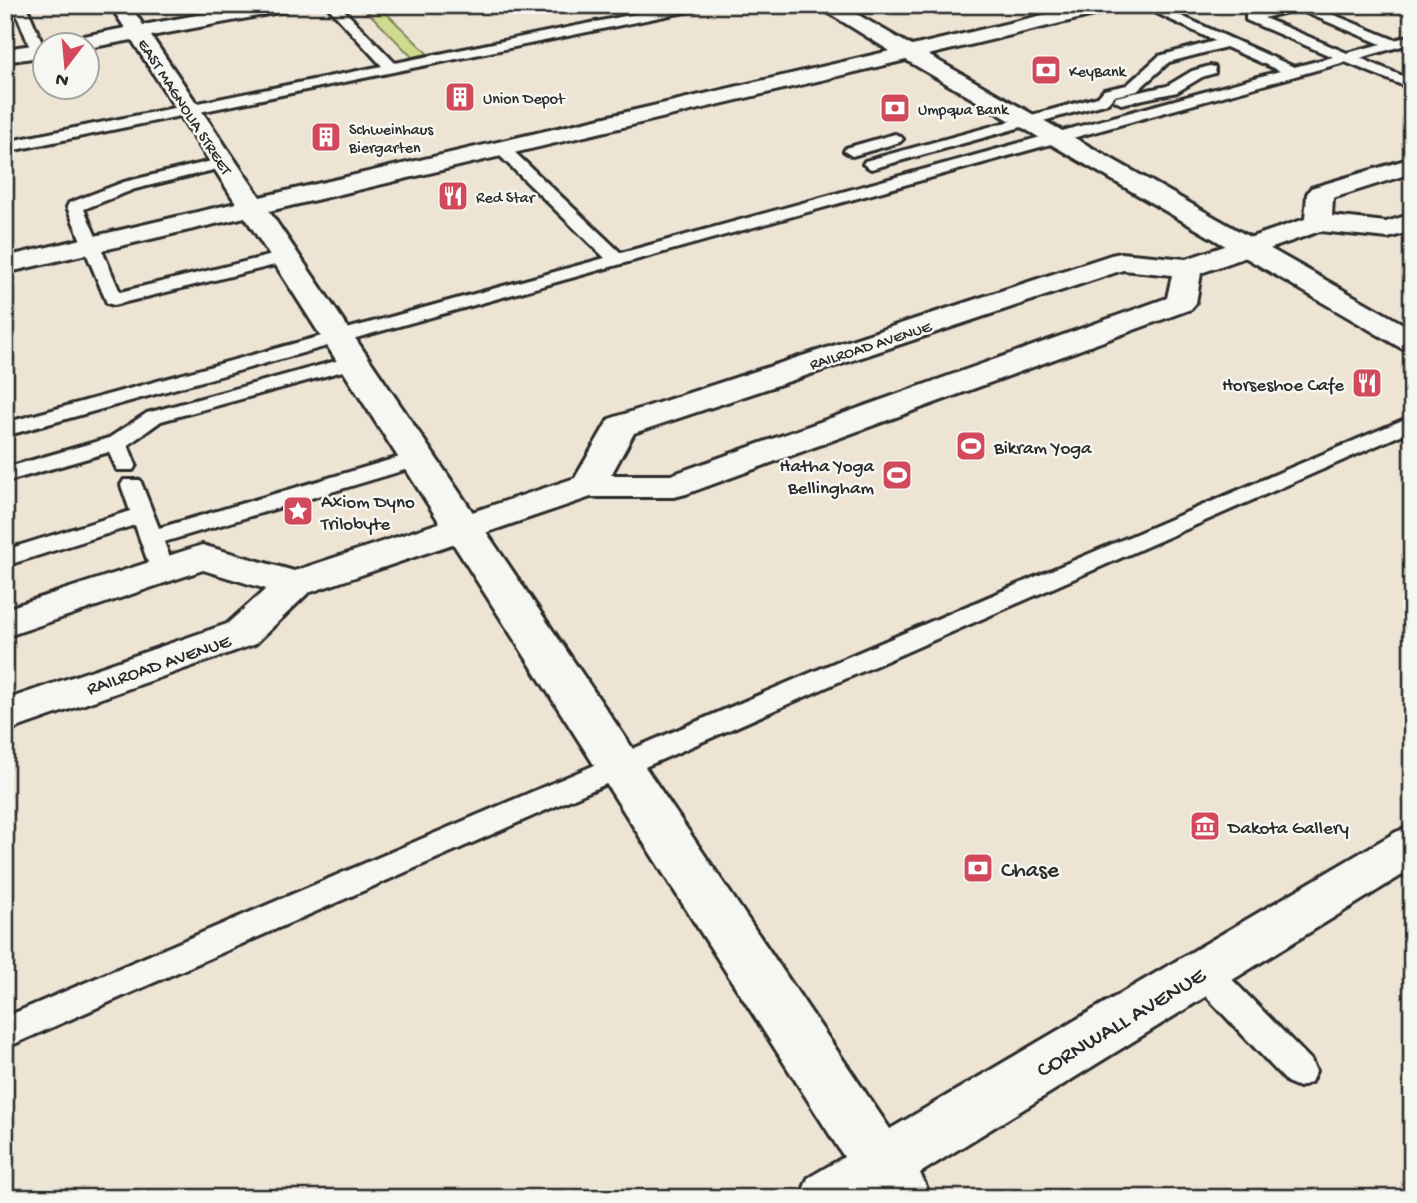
<svg xmlns="http://www.w3.org/2000/svg" width="1417" height="1203" font-family="'Gochi Hand',sans-serif">
<style>
.green{fill:#cfdb8e;stroke:#7d835c;stroke-width:2}
.lines{fill:none;stroke-linecap:round;stroke-linejoin:round}
.lane-casing{stroke:#2b2b2b;stroke-width:6}
.street-casing{stroke:#2b2b2b;stroke-width:6}
.secondary-casing{stroke:#2b2b2b;stroke-width:6}
.lane{fill:#f6f6f2;fill-rule:evenodd}
.street{fill:#f6f6f2;fill-rule:evenodd}
.secondary{fill:#f6f6f2;fill-rule:evenodd}
.labels{text-anchor:middle;stroke-width:5;stroke-linejoin:round;paint-order:stroke}
.far-poi-label{font-size:16px;fill:#2b2b2b;stroke:#f6f6f2;text-anchor:start}
.far-street-label{font-size:16px;fill:#2b2b2b;stroke:#f6f6f2}
.poi-label{font-size:19px;fill:#2b2b2b;stroke:#f6f6f2;text-anchor:start}
.street-label{font-size:19px;fill:#2b2b2b;stroke:#f6f6f2}
.near-poi-label{font-size:23px;fill:#2b2b2b;stroke:#f6f6f2;text-anchor:start}
.near-street-label{font-size:23px;fill:#2b2b2b;stroke:#f6f6f2}
</style>
<rect width="100%" height="100%" fill="#eee4d4"/>
<filter id="ink" filterUnits="userSpaceOnUse"><feTurbulence type="fractalNoise" baseFrequency=".0143" numOctaves="2"/><feDisplacementMap in="SourceGraphic" scale="14" xChannelSelector="R" yChannelSelector="G"/><feConvolveMatrix kernelMatrix="1 2 1 2 8 2 1 2 1" color-interpolation-filters="sRGB"/></filter>
<g filter="url(#ink)">
<polygon class="green" points="361,5 378,5 428,54 412,57"/>
<g class="lines">
<g class="lane-casing">
<g id="lane">
<polygon points="13,5 26,5 45,50 43,53 38,54 31,50"/>
<polygon points="326,5 339,5 395,63 679,5 705,5 699,9 5,152 5,142 382,66"/>
<path d="M1140,5H1157L1294,67L1333,57L1246,20V14L1282,5H1310L1395,40L1412,35V43L1360,58L1412,80V89L1345,62L5,436V423L605,258L496,152L494,149L496,146H508L621,253L1280,71L1226,47L1169,62L1137,91L1114,96L1108,103L871,169L863,164L865,161L1098,97L1104,90L1127,85L1159,56L1215,41ZM1297,9L1381,44L1347,53L1264,18Z"/>
<polygon points="1210,66 1215,67 1215,73 1202,77 1177,92 1121,104 1114,100 1116,97 1167,86 1192,71"/>
<polygon points="895,134 900,136 903,139 900,142 852,156 844,151 846,148"/>
<polygon points="224,158 232,163 230,166 135,189 84,209 120,292 285,252 291,253 294,257 291,261 114,305 107,303 67,207 69,203 124,182"/>
<polygon points="354,356 361,358 364,362 361,366 161,421 128,445 136,465 133,470 117,470 109,452 5,482 5,468 109,438 147,413"/>
<polygon points="1412,416 1412,430 5,1048 5,1017"/>
<polygon points="417,452 425,454 428,459 425,464 164,542 175,571 171,577 163,579 155,577 151,571 135,525 5,566 5,550 130,511 121,485 124,480 140,480 159,528"/>
<polygon points="1203,957 1214,961 1311,1060 1316,1071 1311,1082 1299,1087 1287,1082 1192,981 1187,971 1192,961"/>
</g>
</g>
<g class="street-casing">
<path id="street" d="M1412,158V173L1333,198L1332,216L1386,222L1412,214V231L1388,238L1320,231L1201,273L1196,303L1191,309L686,494L674,497H591L308,593L255,644L5,732V700L227,624L266,589L203,570L5,637V609L202,545L294,571L575,478L609,419L1111,255L1121,253L1186,259L1305,219L1307,194L1311,188ZM1123,270L1172,275L1167,298L671,475H611L634,433Z"/>
</g>
<g class="secondary-casing">
<polygon id="secondary" points="110,5 130,5 143,25 251,5 295,5 285,11 151,36 260,197 890,51 816,5 841,5 912,46 1085,5 1122,5 1119,9 928,55 1412,329 1412,351 1401,348 906,60 269,211 890,1129 1396,832 1412,826 1412,869 920,1173 931,1198 800,1198 808,1178 844,1157 245,217 5,273 5,257 236,203 132,40 88,48 88,46 46,46 46,56 5,62 5,49 46,43 53,44 63,40 125,28"/>
</g>
<use href="#lane" class="lane"/>
<use href="#street" class="street"/>
<use href="#secondary" class="secondary"/>
</g>
</g>
<defs>
<g id="bank-square" transform="scale(1.575)"><rect x="-9" y="-9" width="18" height="18" rx="4" fill="#d1495b" stroke="#f6f6f2"/><path d="M-6-4H6V4H-6ZM0-2.3a2.3 2.3 0 1 0 0 4.6a2.3 2.3 0 1 0 0-4.6Z" fill="#fff"/></g>
<g id="building-square" transform="scale(1.575)"><rect x="-9" y="-9" width="18" height="18" rx="4" fill="#d1495b" stroke="#f6f6f2"/><path d="M-4-6H4V6H1V3H-1V6H-4ZM-2.5-4.3h1.7v1.8h-1.7ZM.8-4.3h1.7v1.8H.8ZM-2.5-1h1.7V.8h-1.7ZM.8-1h1.7V.8H.8Z" fill="#fff"/></g>
<g id="restaurant-square" transform="scale(1.575)"><rect x="-9" y="-9" width="18" height="18" rx="4" fill="#d1495b" stroke="#f6f6f2"/><path d="M-5-6h1v4h1v-4h1v4h1v-4h1v5L-1.5 .5V6h-2V.5L-5-1ZM5-6V6H3V1.5H1.5Q1.5-4 5-6Z" fill="#fff"/></g>
<g id="stadium-square" transform="scale(1.575)"><rect x="-9" y="-9" width="18" height="18" rx="4" fill="#d1495b" stroke="#f6f6f2"/><path d="M0-5a6.5 5 0 1 0 0 10a6.5 5 0 1 0 0-10ZM-3.5-1.8h7v3.6h-7Z" fill="#fff"/></g>
<g id="sight-square" transform="scale(1.575)"><rect x="-9" y="-9" width="18" height="18" rx="4" fill="#d1495b" stroke="#f6f6f2"/><path d="M0-6L1.8-2.2L6-1.7L2.9 1.2L3.7 5.4L0 3.3L-3.7 5.4L-2.9 1.2L-6-1.7L-1.8-2.2Z" fill="#fff"/></g>
<g id="museum-square" transform="scale(1.575)"><rect x="-9" y="-9" width="18" height="18" rx="4" fill="#d1495b" stroke="#f6f6f2"/><path d="M0-6L6-3V-2H-6V-3ZM-5-1h2V3h-2ZM-1-1h2V3h-2ZM3-1h2V3H3ZM-6 4H6V6H-6Z" fill="#fff"/></g>
</defs>
<g fill-rule="evenodd">
<use href="#bank-square" x="1046" y="70"/>
<use href="#building-square" x="460" y="97"/>
<use href="#bank-square" x="895" y="108"/>
<use href="#building-square" x="326" y="137"/>
<use href="#restaurant-square" x="453" y="196"/>
<use href="#restaurant-square" x="1367" y="383"/>
<use href="#stadium-square" x="971" y="446"/>
<use href="#stadium-square" x="897" y="475"/>
<use href="#sight-square" x="298" y="511"/>
<use href="#museum-square" x="1205" y="826"/>
<use href="#bank-square" x="978" y="868"/>
</g>
<g class="labels">
<g class="far-poi-label">
<text x="1069" y="76">KeyBank</text>
<text x="483" y="103">Union Depot</text>
<text x="918" y="114">Umpqua Bank</text>
<text x="349" y="134">Schweinhaus<tspan x="349" dy="18">Biergarten</tspan></text>
<text x="476" y="202">Red Star</text>
</g>
<g class="far-street-label">
<text transform="translate(186 106) rotate(57)" y="6">EAST MAGNOLIA STREET</text>
<text transform="translate(870 344) rotate(-18)" y="6">RAILROAD AVENUE</text>
</g>
<g class="poi-label">
<text x="1344" y="390" text-anchor="end">Horseshoe Cafe</text>
<text x="994" y="453">Bikram Yoga</text>
<text x="874" y="471" text-anchor="end">Hatha Yoga<tspan x="874" dy="22">Bellingham</tspan></text>
<text x="321" y="507">Axiom Dyno<tspan x="321" dy="22">Trilobyte</tspan></text>
<text x="1228" y="833">Dakota Gallery</text>
</g>
<g class="street-label">
<text transform="translate(158 663) rotate(-19)" y="7">RAILROAD AVENUE</text>
</g>
<g class="near-poi-label">
<text x="1001" y="876">Chase</text>
</g>
<g class="near-street-label">
<text transform="translate(1120 1021) rotate(-31)" y="8">CORNWALL AVENUE</text>
</g>
</g>
<rect width="1417" height="1203" fill="none" stroke="#f6f6f2" stroke-width="28"/>
<rect x="14" y="14" width="1389" height="1175" fill="none" stroke="#2b2b2b" stroke-width="2.5" filter="url(#ink)"/>
<g transform="translate(66 66) rotate(196)"><circle r="33" fill="#f6f6f2" stroke="#a5a5a2" stroke-width="2"/>
<path d="M0-5L12 26L0 18L-12 26Z" fill="#d1495b"/>
<text y="-10" font-size="19" font-weight="bold" text-anchor="middle" fill="#2b2b2b">N</text>
</g>
</svg>
